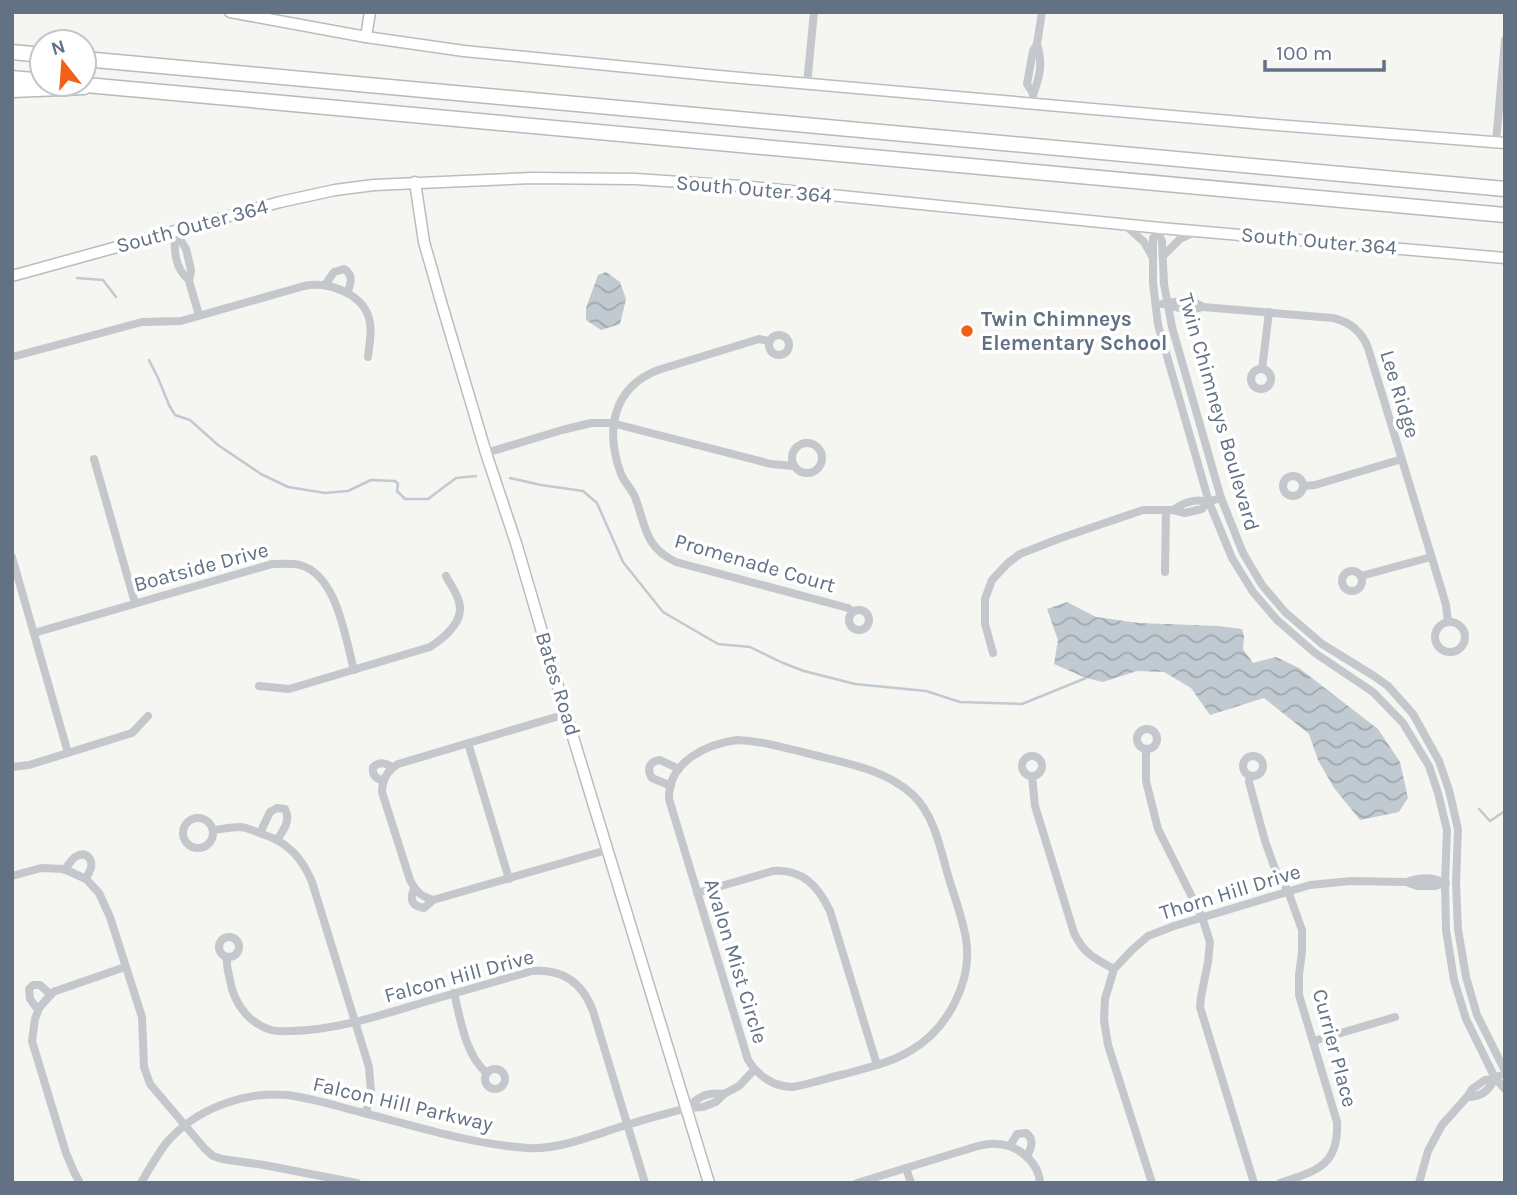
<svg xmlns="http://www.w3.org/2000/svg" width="1517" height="1195" font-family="Karla,sans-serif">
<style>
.water{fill:url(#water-waves)}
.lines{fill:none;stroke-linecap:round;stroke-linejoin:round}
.stream{stroke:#c0cad0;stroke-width:2.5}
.secondary-casing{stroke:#b9bcc1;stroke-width:13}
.highway-casing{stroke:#b6b9bd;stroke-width:17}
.street{stroke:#c4c7cb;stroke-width:8}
.secondary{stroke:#fff;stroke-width:10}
.highway{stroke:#fff;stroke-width:14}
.poi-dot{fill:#f06016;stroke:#fff;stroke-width:2.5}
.labels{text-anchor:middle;stroke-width:7;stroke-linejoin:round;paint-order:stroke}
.street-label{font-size:21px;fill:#627184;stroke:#fff}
.poi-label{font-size:21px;font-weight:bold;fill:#627184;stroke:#fff;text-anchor:start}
</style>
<defs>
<pattern id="water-waves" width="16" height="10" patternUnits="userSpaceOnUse" patternTransform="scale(1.75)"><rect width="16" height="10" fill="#c0cad0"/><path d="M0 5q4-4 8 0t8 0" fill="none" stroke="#9fa8ae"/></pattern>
</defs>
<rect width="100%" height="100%" fill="#f5f5f1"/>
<g class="water">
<polygon points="606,272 620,282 626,299 620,324 601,330 586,320 586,308 598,275"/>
<polygon points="1067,602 1096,617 1139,623 1218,626 1242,629 1244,636 1243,649 1253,663 1276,657 1299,668 1378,729 1400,762 1408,798 1399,812 1360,820 1334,788 1318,760 1309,734 1264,698 1210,715 1191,688 1164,672 1137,671 1103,682 1086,678 1054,664 1058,640 1047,609"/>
</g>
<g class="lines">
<g class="stream">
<polyline points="77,278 103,280 116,297"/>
<polyline points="149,360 158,378 169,405 175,415 190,420 218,445 261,474 288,487 325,493 348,491 371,480 395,481 398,484 397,491 405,499 428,499 456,478 476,476"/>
<polyline points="510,478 541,485 583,491 597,503 623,562 663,612 718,644 750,647 783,663 804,671 855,684 926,691 960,702 1022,704 1086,678"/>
<polyline points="1479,809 1490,821 1505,811"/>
</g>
<g class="secondary-casing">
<g id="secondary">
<polyline points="230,12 366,37 464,51 719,76 1264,124 1505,143"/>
<polyline points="366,37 370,12"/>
<polyline points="415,182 424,242 442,305 486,453 516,543 566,714 709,1183"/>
<polyline points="12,276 280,202 335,190 374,185 532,178 635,179 741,186 1160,228 1505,258"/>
</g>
</g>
<g class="highway-casing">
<g id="highway">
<polyline points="12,52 42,55"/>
<polyline points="84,59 1505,189"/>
<polyline points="12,78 42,81"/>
<polyline points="75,84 1505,215"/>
<polyline points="12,90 84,87"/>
</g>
</g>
<g class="street">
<polyline points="807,84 814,12"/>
<polyline points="1033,93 1027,84 1033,51 1037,44 1042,12"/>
<path d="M1033,95C1040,76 1043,64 1037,44"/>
<polyline points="1496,142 1505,40"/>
<polyline points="1124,224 1144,242 1152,256"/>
<polyline points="1160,228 1158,233 1153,238 1153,283 1158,325 1209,502 1232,558 1253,592 1277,620 1315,653 1373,692 1403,723 1429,766 1438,793 1447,830 1445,883 1446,930 1454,980 1466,1019 1495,1078 1505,1089"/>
<polyline points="175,231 186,249 191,270 189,281 199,315"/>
<path d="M175,231C174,249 174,268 189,280"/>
<polyline points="1158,233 1162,241 1164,284 1172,327 1221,498 1243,553 1262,585 1285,612 1322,644 1374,676 1388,686 1413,714 1439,761 1449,790 1458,829 1456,883 1458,929 1466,977 1477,1015 1505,1071"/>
<polyline points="1163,256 1180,239 1197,231"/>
<path d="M325,285L334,272L344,269C354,275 351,284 347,293"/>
<path d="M1162,304C1177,302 1188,297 1203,307L1333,318C1350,322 1362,332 1368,348L1441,588L1446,605L1448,622"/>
<path d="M1167,304C1179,309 1191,311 1203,307"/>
<circle cx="779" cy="345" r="10"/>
<path d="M769,341L759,339L658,370C612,388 605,431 621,474C624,482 631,488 635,497C646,526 644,547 676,562L848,608L853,612"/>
<path d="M12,357L142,322L181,321L304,286C329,280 366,295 370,323C372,334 369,346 368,357"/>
<circle cx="1261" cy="379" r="10"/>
<polyline points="1262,369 1269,312"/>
<circle cx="807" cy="458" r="15"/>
<polyline points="486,453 562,430 591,423 612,423 771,464 794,466"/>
<polyline points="94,459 135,603"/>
<circle cx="1293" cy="486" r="10"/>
<polyline points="1303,486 1315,485 1402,459"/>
<path d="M1173,510C1183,503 1196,498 1207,502"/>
<polyline points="12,557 68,753"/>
<circle cx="1352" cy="581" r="10"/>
<polyline points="1165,572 1166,510"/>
<polyline points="1361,576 1431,557"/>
<circle cx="859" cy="620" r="10"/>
<circle cx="1450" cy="637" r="15"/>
<path d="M34,633L272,564C281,564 291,563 300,565C337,575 345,637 354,670"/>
<polyline points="993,653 985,624 985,599 992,580 1008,563 1020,554 1058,539 1143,510 1173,510 1185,513 1202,509 1207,502 1221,498"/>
<path d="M259,686L289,689L430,647C444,638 465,621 459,602C457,593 450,584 446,576"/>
<path d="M566,714L398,764C388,770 382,779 382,792L410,880C416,892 421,896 433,900L607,850"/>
<circle cx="1147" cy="739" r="10"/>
<path d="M737,740C762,741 786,748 810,754C845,763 885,769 913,795C936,817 941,853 950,882C956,901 963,920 966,939C973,982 947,1030 910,1051C890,1063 866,1068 845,1074C827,1078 810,1084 793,1087C774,1087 758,1076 748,1060L669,799C668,762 706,744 737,740Z"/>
<polyline points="468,743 509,879"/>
<polyline points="1146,749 1146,781 1158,829 1202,917 1210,942 1208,962 1201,997 1200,1007 1254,1183"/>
<circle cx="1253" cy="766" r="10"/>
<circle cx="1032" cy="766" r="10"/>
<polyline points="12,767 29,765 132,733 148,716"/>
<path d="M1032,776L1035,806L1074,933C1083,953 1095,959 1114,969"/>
<path d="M1250,776L1249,782L1265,841L1275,869L1288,891L1302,930V952L1299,975V995L1337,1122C1339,1166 1316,1171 1280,1183"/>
<path d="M383,781C376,778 372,776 373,767C380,761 385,763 392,767"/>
<path d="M671,786L652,778C646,769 650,761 660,760L679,769"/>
<circle cx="198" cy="833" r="15"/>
<path d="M213,830C222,829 232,827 241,827C248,828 255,831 262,834C288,842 302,858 312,882L369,1067L371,1092L366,1113"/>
<path d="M260,833L270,812L277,808L285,809C291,821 284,829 277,840"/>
<path d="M65,870C68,865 72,858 77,856C86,851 93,859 91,868C91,869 86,878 86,879"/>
<polyline points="12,876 41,868 64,869 86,879 99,893 110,917 142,1017 144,1067 150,1084 205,1149 213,1156 222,1159 264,1165 357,1183"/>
<path d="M1406,882C1418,878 1433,876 1443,883"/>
<path d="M414,889C409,900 412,906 424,908L433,900"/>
<path d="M697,893L773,871C803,869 818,886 830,911L877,1065"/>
<circle cx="229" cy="947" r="10"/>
<path d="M227,957C226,968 230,979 232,989C238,1008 251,1024 271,1030C278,1032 285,1031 292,1031C339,1030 384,1014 428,1001C463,991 497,981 532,971C563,969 582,982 593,1011L645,1183"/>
<path d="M454,993C460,1018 466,1057 487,1073"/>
<polyline points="38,1010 30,999 29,989 33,985 40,985 51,995"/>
<polyline points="1314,1041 1395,1017"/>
<circle cx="495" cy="1079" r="10"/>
<path d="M1467,1097C1480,1097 1489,1092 1494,1079"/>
<path d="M687,1108C700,1096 706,1092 724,1094"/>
<path d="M1010,1146L1017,1134L1026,1133C1035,1140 1031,1148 1027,1157"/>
<polyline points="906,1168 911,1183"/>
<polyline points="80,1183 74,1172 66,1153 32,1041 35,1019 39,1008 53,992 125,967"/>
<path d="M141,1183C149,1169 157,1155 167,1142C196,1109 244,1091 287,1095C312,1098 336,1106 360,1112C415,1126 470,1144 527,1148C558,1150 591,1136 620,1127C642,1120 665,1114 687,1108L703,1107L716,1102L724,1094L739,1086L754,1070"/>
<path d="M857,1183L978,1146C984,1145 990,1143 996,1144C1017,1144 1039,1162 1040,1183"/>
<polyline points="1152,1183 1108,1045 1104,1020 1105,999 1114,969 1132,950 1148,936 1174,926 1310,885 1351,881 1406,882 1417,886 1435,886 1446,883"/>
<polyline points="1419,1183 1428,1151 1442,1125 1467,1097 1472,1089 1485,1080 1494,1079 1499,1076"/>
</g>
<use href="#secondary" class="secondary"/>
<use href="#highway" class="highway"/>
</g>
<circle class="poi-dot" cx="967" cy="331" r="7"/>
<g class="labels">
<g class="street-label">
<text transform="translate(754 189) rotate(5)" y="7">South Outer 364</text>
<text transform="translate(192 226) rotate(-15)" y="7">South Outer 364</text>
<text transform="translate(1319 241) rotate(5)" y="7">South Outer 364</text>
<text transform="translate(1400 394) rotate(73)" y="7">Lee Ridge</text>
<text transform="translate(1219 412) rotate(74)" y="7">Twin Chimneys Boulevard</text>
<text transform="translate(755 563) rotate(16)" y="7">Promenade Court</text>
<text transform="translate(201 567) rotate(-15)" y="7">Boatside Drive</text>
<text transform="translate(558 684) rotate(73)" y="7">Bates Road</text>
<text transform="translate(1230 892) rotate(-17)" y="7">Thorn Hill Drive</text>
<text transform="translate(736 961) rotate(73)" y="7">Avalon Mist Circle</text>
<text transform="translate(459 976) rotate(-15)" y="7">Falcon Hill Drive</text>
<text transform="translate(1335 1048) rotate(75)" y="7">Currier Place</text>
<text transform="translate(403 1104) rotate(13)" y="7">Falcon Hill Parkway</text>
</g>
<g class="poi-label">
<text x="981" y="326">Twin Chimneys<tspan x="981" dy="24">Elementary School</tspan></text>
</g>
</g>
<rect width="1517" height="1195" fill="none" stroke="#627184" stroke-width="28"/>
<g transform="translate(63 63) rotate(343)"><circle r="33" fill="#ffffff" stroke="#c0c6ce" stroke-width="2"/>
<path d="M0-5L12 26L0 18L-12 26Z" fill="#f06016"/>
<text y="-10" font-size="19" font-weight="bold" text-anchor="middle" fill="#627184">N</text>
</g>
<path d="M1265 60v10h119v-10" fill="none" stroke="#627184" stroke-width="3.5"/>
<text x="1276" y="60" font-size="21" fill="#627184" stroke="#ffffff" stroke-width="5" paint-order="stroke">100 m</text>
</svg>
